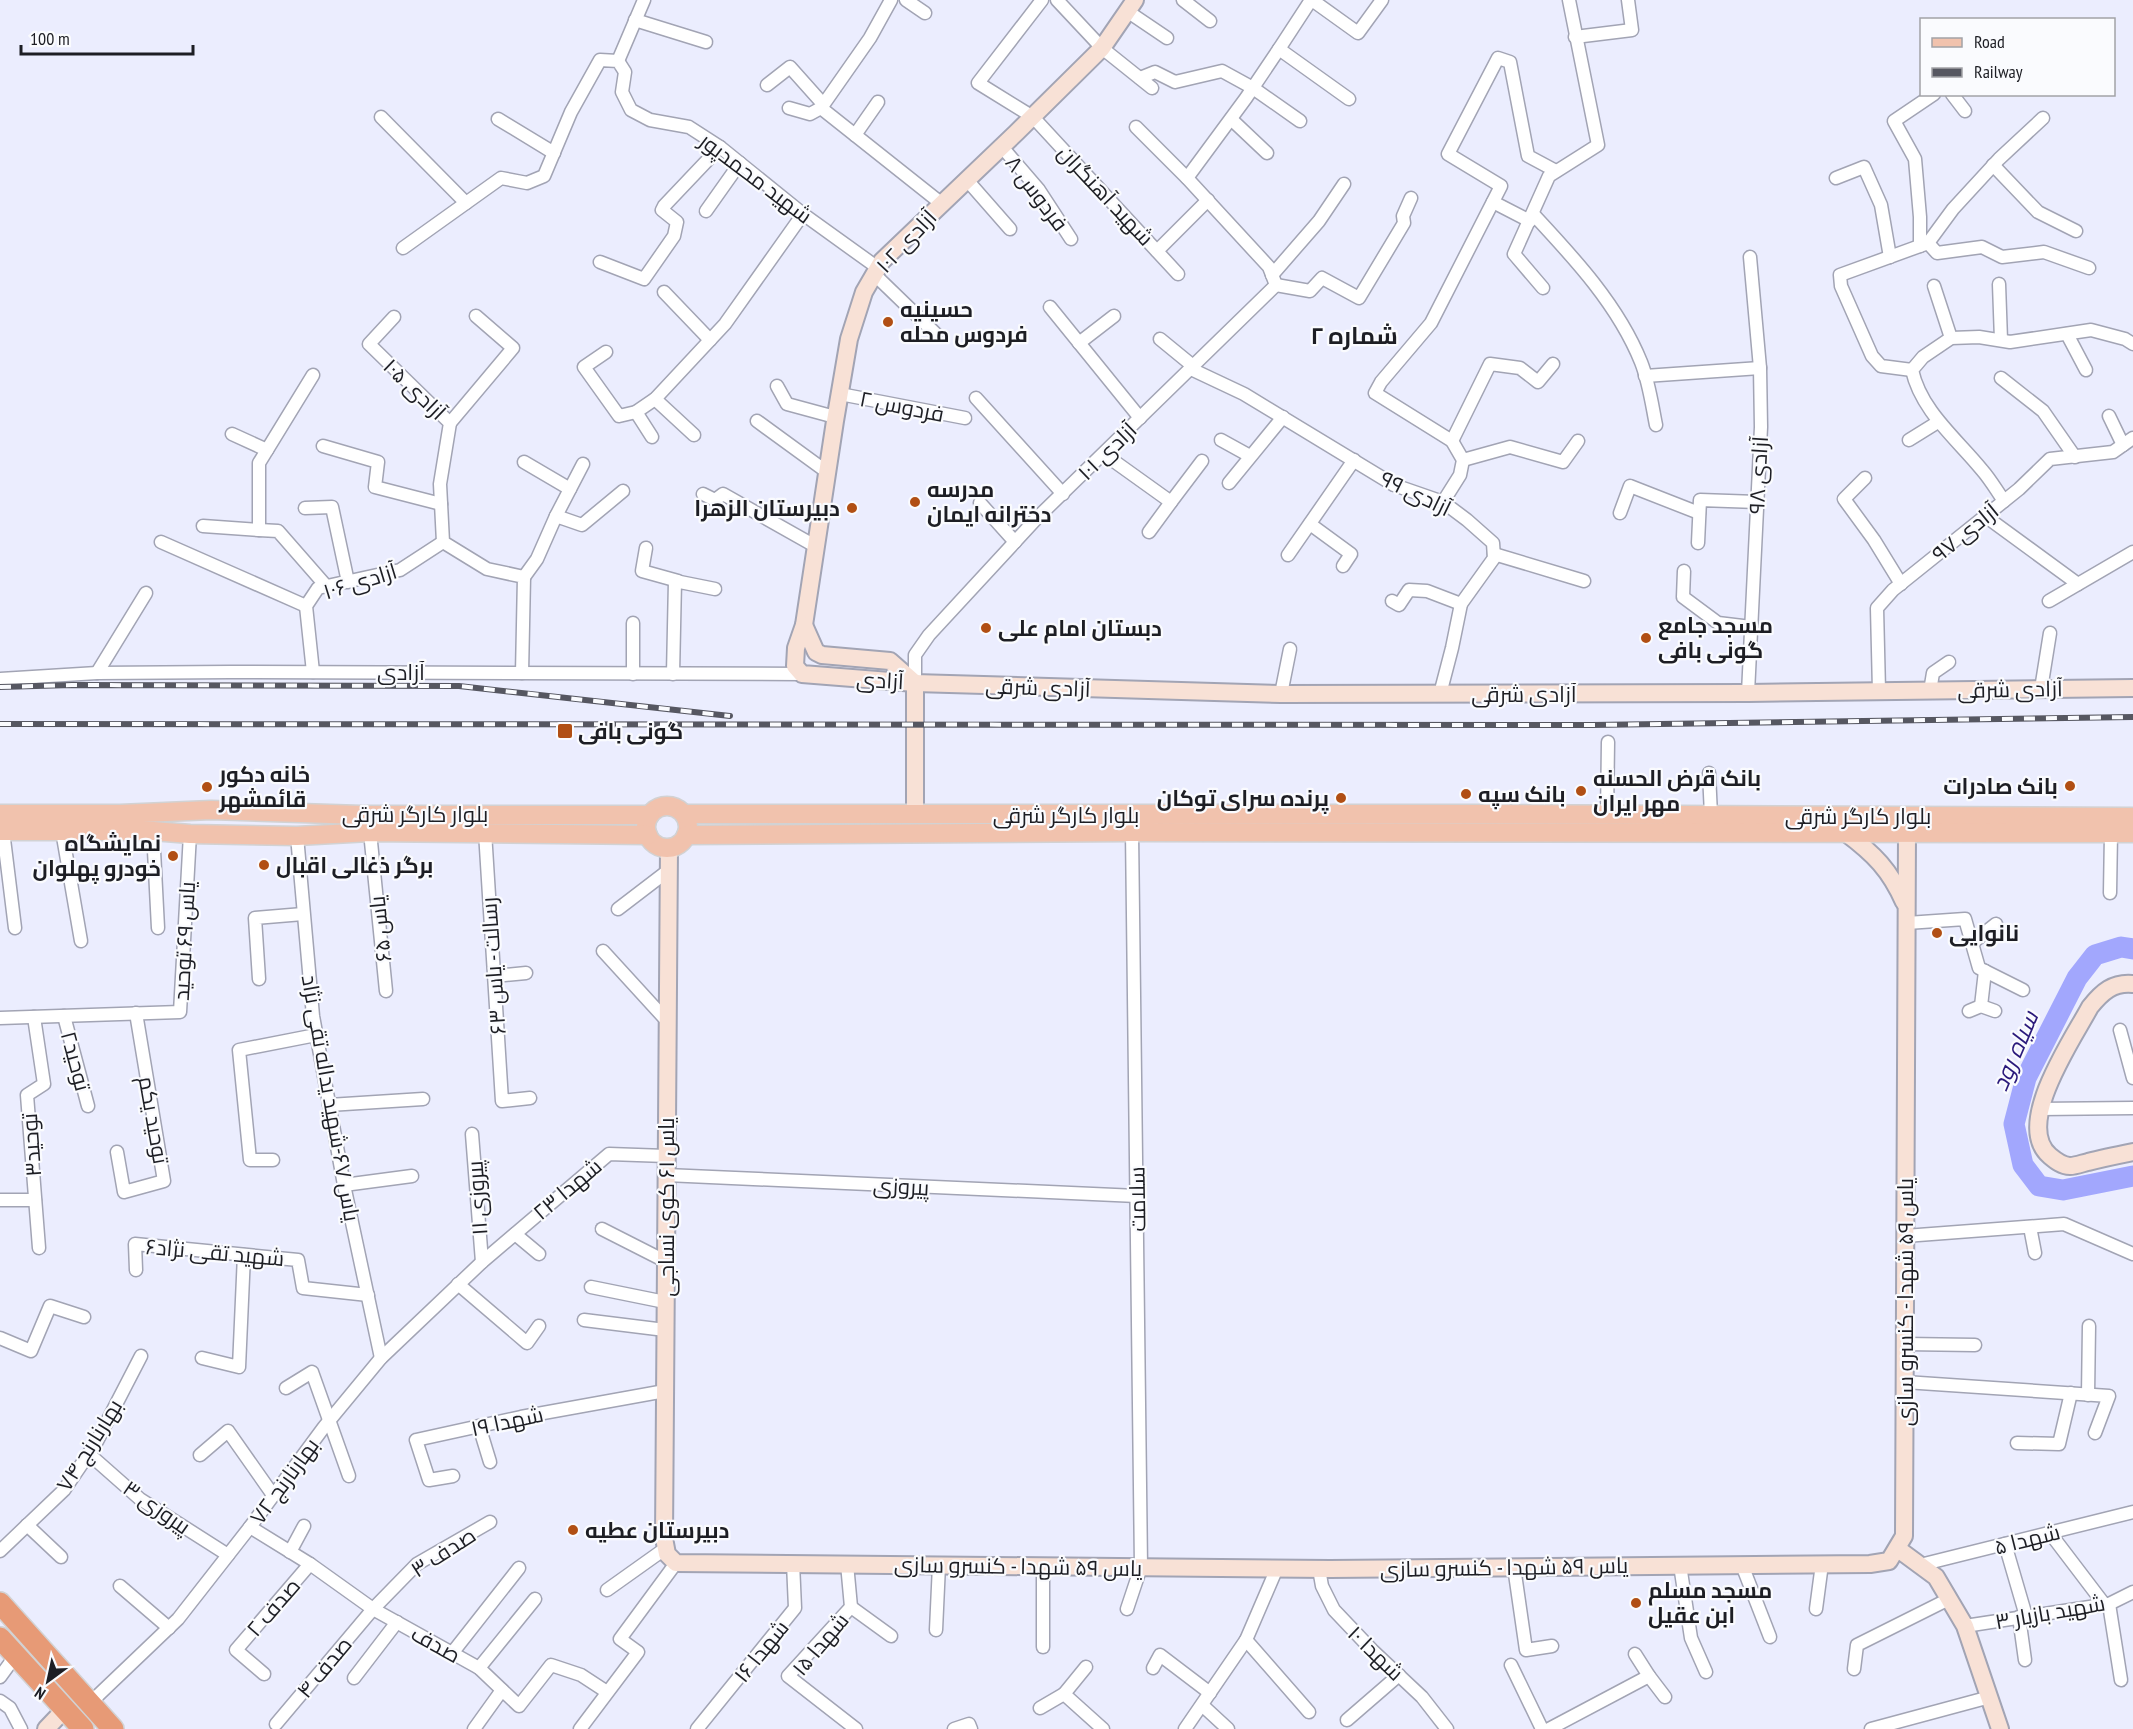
<svg xmlns="http://www.w3.org/2000/svg" width="2133" height="1729" font-family="'PT Sans Narrow',Cairo,sans-serif">
<style>
.lines{fill:none;stroke-linecap:round;stroke-linejoin:round}
.river{stroke:#a2a7fd;stroke-width:21}
.street-casing{stroke:#a2a4b4;stroke-width:15}
.secondary-casing{stroke:#a2a4b4;stroke-width:20}
.primary-casing{stroke:#d2d2d3;stroke-width:21}
.highway-casing{stroke:#d2d2d3;stroke-width:24}
.street{stroke:#fff;stroke-width:12}
.secondary{stroke:#f8e1d6;stroke-width:16}
.primary{stroke:#f1c2ad;stroke-width:18}
.highway{stroke:#e79a76;stroke-width:21}
.rail-casing{stroke:#565761;stroke-width:6}
.rail{stroke:#fafbfe;stroke-width:4;stroke-dasharray:11;stroke-linecap:butt}
.poi-dot{fill:#b14f14;stroke:#fafbfe;stroke-width:2}
.labels{text-anchor:middle;stroke-width:4.5;stroke-linejoin:round;paint-order:stroke}
.street-label{font-size:22px;fill:#1d1e24;stroke:#fafbfe}
.poi-label{font-size:22px;font-weight:bold;fill:#1d1e24;stroke:#fafbfe;text-anchor:start}
.neighbourhood-label{font-size:24px;font-weight:bold;fill:#1d1e24;stroke:#fafbfe}
.water-label{font-size:24px;font-style:italic;fill:#2a197b;stroke:#fafbfe}
</style>
<rect width="100%" height="100%" fill="#ebedfe"/>
<g class="lines">
<polyline class="river" points="2133,949 2121,947 2095,955 2077,978 2026,1078 2014,1124 2023,1165 2039,1186 2063,1190 2133,1176"/>
<g class="street-casing">
<g id="street">
<polyline points="906,0 925,13"/>
<polyline points="1042,0 978,83 1033,117 1178,274"/>
<polyline points="1057,0 1102,48 1152,88"/>
<polyline points="1183,0 1210,21"/>
<polyline points="1311,0 1279,49 1349,99"/>
<polyline points="1312,0 1358,33 1382,0"/>
<polyline points="1127,11 1167,38"/>
<polyline points="635,20 706,42"/>
<polyline points="1575,37 1632,30 1628,0"/>
<polyline points="618,61 644,0"/>
<polyline points="1140,78 1155,72 1175,82 1222,71 1253,88 1300,121"/>
<polyline points="767,85 790,67 823,104"/>
<polyline points="1952,94 1965,111"/>
<polyline points="789,108 810,114 821,108 870,38 891,0"/>
<polyline points="821,108 942,204"/>
<polyline points="381,117 466,203"/>
<polyline points="498,119 554,153"/>
<polyline points="1231,119 1267,153"/>
<polyline points="1136,127 1187,178 1269,267 1276,285"/>
<polyline points="855,135 878,102"/>
<polyline points="1002,147 1039,190 1071,239"/>
<polyline points="1993,165 2038,212 2076,231"/>
<polyline points="1187,178 1246,98 1279,49"/>
<polyline points="1836,178 1864,167 1881,205 1890,257"/>
<polyline points="967,180 1010,229"/>
<polyline points="1493,202 1530,221"/>
<polyline points="706,211 740,163"/>
<path d="M1533,214C1574,258 1618,305 1641,362C1649,382 1652,405 1656,425"/>
<polyline points="1928,243 1937,253 1982,247 2002,257 2044,252 2089,268"/>
<polyline points="1920,246 1920,217 1915,159 1894,121 1934,94"/>
<polyline points="403,248 501,178 527,183 544,176 571,112 600,60 618,61 625,72 622,92 631,110 650,120 689,127 720,147 803,214 878,268"/>
<polyline points="1157,251 1208,200"/>
<polyline points="600,262 644,279 674,236 677,222 662,210 664,206 720,147"/>
<polyline points="874,274 936,334"/>
<polyline points="1272,275 1319,221 1344,184"/>
<polyline points="1999,284 2001,340"/>
<polyline points="1276,285 1310,291 1322,278 1359,298 1404,223 1403,216 1411,198"/>
<polyline points="1934,286 1951,338"/>
<polyline points="1543,288 1514,254 1549,176 1598,145 1569,0"/>
<polyline points="664,292 710,340"/>
<polyline points="1050,307 1140,418"/>
<polyline points="394,317 369,344 450,423 440,484 443,542 487,569 524,577 522,673"/>
<polyline points="2067,334 2086,370"/>
<polyline points="1160,339 1193,366"/>
<polyline points="1079,343 1114,316"/>
<polyline points="606,352 584,367 619,416 636,412 655,399 725,324 803,214"/>
<polyline points="1191,369 1244,394 1394,485 1443,502 1467,520 1493,543 1494,558 1461,604 1452,648 1440,694"/>
<polyline points="1912,370 1881,366 1872,356 1841,286 1840,275 1928,243 1953,209 1999,159 2043,118"/>
<polyline points="1645,376 1760,368"/>
<polyline points="2001,378 2043,411 2075,457"/>
<polyline points="777,386 787,404 835,417"/>
<polyline points="840,394 965,418"/>
<polyline points="976,398 1063,494"/>
<polyline points="655,399 694,435"/>
<polyline points="636,412 652,437"/>
<polyline points="2109,416 2123,445"/>
<polyline points="757,421 827,472"/>
<polyline points="450,423 513,348 476,316"/>
<polyline points="232,434 267,450"/>
<polyline points="1221,440 1250,456"/>
<polyline points="1909,440 1938,422"/>
<polyline points="1452,441 1490,364 1520,368 1538,382 1553,364"/>
<polyline points="323,446 378,462 375,487 441,504"/>
<polyline points="1104,454 1171,502 1149,532"/>
<polyline points="1463,460 1510,447 1563,462 1578,441"/>
<polyline points="524,462 570,489"/>
<polyline points="1865,478 1844,499 1874,540 1901,584"/>
<polyline points="1229,483 1283,417"/>
<polyline points="703,494 715,500 723,494 815,546"/>
<path d="M2004,501C1997,491 1990,479 1982,470C1957,439 1921,411 1912,370L1923,357L1951,338L1979,337L2010,342L2091,330L2125,339L2133,344"/>
<polyline points="1171,502 1202,461"/>
<polyline points="1443,502 1460,475 1463,460 1452,441 1375,393 1381,382 1431,323 1501,186 1448,154 1498,58 1510,62 1528,156 1556,171"/>
<polyline points="980,503 1015,542"/>
<polyline points="305,508 332,507 348,582"/>
<polyline points="1620,513 1630,486 1699,513"/>
<polyline points="556,516 583,464"/>
<polyline points="1985,516 2078,584"/>
<polyline points="1310,524 1351,554 1343,566"/>
<polyline points="203,526 259,530 259,463 313,375"/>
<polyline points="259,530 278,531 327,587"/>
<polyline points="161,542 306,606"/>
<polyline points="1698,543 1700,500 1757,502"/>
<polyline points="646,548 642,571 678,581"/>
<polyline points="1494,554 1584,581"/>
<polyline points="1288,555 1354,460"/>
<polyline points="1684,571 1683,597 1718,623 1751,627"/>
<polyline points="524,577 537,559 556,516 582,525 623,491"/>
<polyline points="1392,601 1399,605 1409,590 1427,591 1461,604"/>
<polyline points="2049,601 2133,552"/>
<polyline points="633,623 633,674"/>
<polyline points="313,672 306,606 318,588 400,570 443,542"/>
<polyline points="97,673 146,593"/>
<polyline points="673,674 675,581 715,589"/>
<polyline points="0,679 97,673 230,672 802,674"/>
<polyline points="915,683 915,655 929,635 1037,518 1276,285"/>
<polyline points="2041,689 2050,633"/>
<polyline points="1879,691 1877,608 1893,590 2019,489 2050,459 2113,452 2133,438"/>
<polyline points="1930,691 1933,673 1949,662"/>
<polyline points="1748,693 1761,427 1760,368 1750,257"/>
<polyline points="1281,694 1290,649"/>
<polyline points="1709,773 1711,815"/>
<polyline points="1607,815 1608,742"/>
<polyline points="3,831 15,928"/>
<polyline points="62,831 81,941"/>
<polyline points="153,831 158,928"/>
<polyline points="370,832 386,991"/>
<polyline points="485,832 502,1101 530,1098"/>
<polyline points="297,836 313,1016 344,1185 381,1358"/>
<polyline points="2110,893 2111,833"/>
<polyline points="618,909 669,870"/>
<polyline points="1907,923 1965,919 1979,968 2023,990"/>
<polyline points="1972,943 1996,924"/>
<polyline points="603,951 667,1021"/>
<polyline points="1985,971 1981,1006 1995,1011"/>
<polyline points="494,976 526,973"/>
<polyline points="259,979 255,918 303,914"/>
<polyline points="1969,1011 1981,1006"/>
<polyline points="64,1016 88,1106"/>
<polyline points="34,1017 44,1084 27,1095 39,1248"/>
<polyline points="0,1018 180,1012 190,834"/>
<polyline points="2120,1030 2133,1078"/>
<polyline points="329,1105 423,1099"/>
<polyline points="2039,1109 2133,1108"/>
<polyline points="472,1134 482,1262"/>
<polyline points="117,1152 124,1192 164,1181 136,1013"/>
<polyline points="273,1160 250,1160 239,1050 316,1035"/>
<polyline points="666,1175 1137,1196"/>
<polyline points="344,1185 412,1176"/>
<polyline points="0,1200 35,1200"/>
<polyline points="2030,1227 2035,1253"/>
<polyline points="602,1229 665,1261"/>
<polyline points="515,1234 539,1254"/>
<polyline points="1905,1236 2064,1224 2133,1254"/>
<polyline points="136,1270 135,1244 298,1260 303,1288 368,1295"/>
<polyline points="458,1284 527,1343 539,1326"/>
<polyline points="591,1287 665,1302"/>
<polyline points="584,1320 665,1330"/>
<polyline points="0,1338 31,1351 50,1306 84,1317"/>
<polyline points="1905,1344 1975,1345"/>
<polyline points="202,1358 239,1367 244,1255"/>
<polyline points="1905,1382 2109,1396 2095,1433"/>
<polyline points="286,1388 312,1372 349,1476"/>
<polyline points="2088,1395 2089,1326"/>
<polyline points="479,1426 490,1462"/>
<polyline points="2017,1443 2059,1444 2071,1393"/>
<polyline points="89,1454 140,1499 228,1555"/>
<polyline points="200,1455 228,1431 273,1495"/>
<polyline points="453,1476 429,1480 416,1440 521,1417 665,1391"/>
<polyline points="27,1525 61,1557"/>
<polyline points="250,1527 310,1564 373,1609 479,1668 519,1706 551,1665 581,1675 607,1692"/>
<polyline points="2050,1533 2104,1604"/>
<polyline points="2005,1544 2026,1616"/>
<polyline points="0,1551 64,1490 96,1443 141,1356"/>
<polyline points="290,1552 304,1526"/>
<polyline points="847,1564 851,1607 788,1676 856,1729"/>
<polyline points="1680,1565 1691,1638 1706,1672"/>
<polyline points="1742,1565 1770,1637"/>
<polyline points="1920,1565 2133,1512"/>
<polyline points="1043,1566 1043,1647"/>
<polyline points="1514,1567 1526,1650 1552,1646"/>
<polyline points="1319,1569 1322,1586 1334,1610 1372,1650 1422,1697 1447,1729"/>
<polyline points="120,1586 169,1628"/>
<polyline points="607,1590 666,1548"/>
<polyline points="2109,1604 2121,1680"/>
<polyline points="851,1607 891,1636"/>
<polyline points="1127,1609 1141,1567 1132,832"/>
<polyline points="1816,1609 1822,1564"/>
<polyline points="2019,1617 2025,1660"/>
<polyline points="1965,1626 2109,1604 2133,1592"/>
<polyline points="936,1630 939,1565"/>
<polyline points="1246,1640 1309,1712"/>
<polyline points="453,1652 519,1568"/>
<polyline points="1635,1654 1649,1676"/>
<polyline points="1511,1665 1542,1729"/>
<polyline points="479,1668 535,1599"/>
<polyline points="1153,1668 1160,1655 1210,1693"/>
<polyline points="1854,1669 1857,1645 1949,1599"/>
<polyline points="264,1674 236,1650 310,1564"/>
<polyline points="0,1677 16,1655"/>
<polyline points="354,1678 397,1622"/>
<polyline points="1064,1694 1086,1667"/>
<polyline points="0,1701 10,1708 21,1729"/>
<polyline points="90,1703 178,1619 250,1527 324,1427 381,1358 482,1262 609,1154 666,1156"/>
<polyline points="1202,1705 1228,1729"/>
<polyline points="1040,1708 1064,1694 1103,1729"/>
<polyline points="1347,1720 1399,1675"/>
<polyline points="276,1724 373,1609 417,1564 490,1522"/>
<polyline points="474,1729 502,1690"/>
<polyline points="580,1729 638,1652 620,1639 676,1563"/>
<polyline points="697,1729 795,1608 793,1563"/>
<polyline points="954,1729 969,1724 971,1729"/>
<polyline points="1185,1729 1246,1640 1277,1568"/>
<polyline points="1549,1729 1649,1676 1665,1697"/>
<polyline points="1871,1729 1990,1697"/>
</g>
</g>
<g class="secondary-casing">
<g id="secondary">
<polyline points="1135,0 1102,48 1016,133 882,261 864,292 849,339 835,421 804,625 796,648 795,666 802,674 915,683 1281,694 1748,693 2133,688"/>
<polyline points="804,625 816,652 822,655 890,661 915,683"/>
<polyline points="915,683 915,815"/>
<path d="M1846,833C1874,854 1890,870 1904,902"/>
<polyline points="669,848 664,1538 667,1554 676,1563 1330,1569 1870,1564 1889,1561 1904,1536 1907,833"/>
<path d="M2133,984C2113,982 2102,992 2090,1007C2073,1039 2013,1125 2050,1156C2056,1161 2062,1166 2070,1166C2076,1166 2083,1163 2088,1162C2103,1158 2118,1155 2133,1152"/>
<polyline points="1898,1549 1936,1577 1965,1626 2000,1729"/>
<polyline points="46,1729 65,1709"/>
</g>
</g>
<g class="primary-casing">
<g id="primary">
<circle cx="667" cy="827" r="21"/>
<polyline points="0,814 120,814 211,810 361,815 650,815"/>
<polyline points="684,814 1474,814 2133,817"/>
<polyline points="0,831 153,831 190,834 297,836 370,832 648,835"/>
<polyline points="686,835 1132,832 2133,833"/>
</g>
</g>
<g class="highway-casing">
<g id="highway">
<polyline points="0,1603 113,1729"/>
<polyline points="0,1638 83,1729"/>
</g>
</g>
<use href="#street" class="street"/>
<use href="#secondary" class="secondary"/>
<use href="#primary" class="primary"/>
<use href="#highway" class="highway"/>
<g class="rail-casing">
<g id="rail">
<polyline points="0,687 72,685 459,686 730,716"/>
<polyline points="0,724 1592,725 2133,717"/>
</g>
</g>
<use href="#rail" class="rail"/>
</g>
<g class="poi-dot">
<circle cx="888" cy="322" r="6"/>
<circle cx="915" cy="502" r="6"/>
<circle cx="852" cy="508" r="6"/>
<circle cx="986" cy="628" r="6"/>
<circle cx="1646" cy="638" r="6"/>
<rect x="557" y="723" width="16" height="16" rx="3"/>
<circle cx="2070" cy="786" r="6"/>
<circle cx="207" cy="787" r="6"/>
<circle cx="1581" cy="791" r="6"/>
<circle cx="1466" cy="794" r="6"/>
<circle cx="1341" cy="798" r="6"/>
<circle cx="173" cy="856" r="6"/>
<circle cx="264" cy="865" r="6"/>
<circle cx="1937" cy="933" r="6"/>
<circle cx="573" cy="1530" r="6"/>
<circle cx="1636" cy="1603" r="6"/>
</g>
<g class="labels">
<g class="street-label">
<text transform="translate(756 178) rotate(37)" y="8">شهید محمدپور</text>
<text transform="translate(1037 193) rotate(53)" y="8">فردوس ۸</text>
<text transform="translate(1106 195) rotate(47)" y="8">شهید آهنگران</text>
<text transform="translate(906 241) rotate(-47)" y="8">آزادی ۱۰۲</text>
<text transform="translate(415 389) rotate(44)" y="8">آزادی ۱۰۵</text>
<text transform="translate(902 406) rotate(11)" y="8">فردوس ۲</text>
<text transform="translate(1107 451) rotate(-44)" y="8">آزادی ۱۰۱</text>
<text transform="translate(1758 475) rotate(-87)" y="8">آزادی ۹۸</text>
<text transform="translate(1416 493) rotate(26)" y="8">آزادی ٩٩</text>
<text transform="translate(1965 532) rotate(-39)" y="8">آزادی ۹۷</text>
<text transform="translate(360 581) rotate(-17)" y="8">آزادی ۱۰۶</text>
<text x="401" y="680">آزادی</text>
<text transform="translate(880 680) rotate(3)" y="8">آزادی</text>
<text transform="translate(1038 687) rotate(2)" y="8">آزادی شرقی</text>
<text transform="translate(2010 689) rotate(-1)" y="8">آزادی شرقی</text>
<text x="1524" y="702">آزادی شرقی</text>
<text x="415" y="822">بلوار کارگر شرقی</text>
<text x="1066" y="823">بلوار کارگر شرقی</text>
<text x="1858" y="824">بلوار کارگر شرقی</text>
<text transform="translate(380 929) rotate(-96)" y="8">یاس ۶۵</text>
<text transform="translate(184 941) rotate(-87)" y="8">یاس ۶۹ توحید</text>
<text transform="translate(493 966) rotate(-94)" y="8">رسالت - یاس ۶۳</text>
<text transform="translate(76 1061) rotate(75)" y="8">توحید۲</text>
<text transform="translate(331 1098) rotate(80)" y="8">یاس ۶۷-شهید یداله تقی نژاد</text>
<text transform="translate(154 1120) rotate(80)" y="8">توحید یکم</text>
<text transform="translate(31 1145) rotate(-94)" y="8">توحید۳</text>
<text transform="translate(901 1186) rotate(3)" y="8">پیروزی</text>
<text transform="translate(567 1189) rotate(-40)" y="8">شهدا ۲۳</text>
<text transform="translate(477 1198) rotate(-94)" y="8">پیروزی ۱۱</text>
<text transform="translate(1137 1199) rotate(-91)" y="8">سلامت</text>
<text transform="translate(666 1207) rotate(-90)" y="8">یاس ۶۱ کوی نساجی</text>
<text transform="translate(215 1252) rotate(5)" y="8">شهید تقی نژاد۶</text>
<text transform="translate(1905 1302) rotate(-90)" y="8">یاس ۵۹ شهدا - کنسرو سازی</text>
<text transform="translate(507 1421) rotate(-12)" y="8">شهدا ۱۹</text>
<text transform="translate(89 1445) rotate(-58)" y="8">بهارنارنج ۷۴</text>
<text transform="translate(284 1481) rotate(-54)" y="8">بهارنارنج ۷۲</text>
<text transform="translate(157 1507) rotate(35)" y="8">پیروزی ۳</text>
<text transform="translate(2027 1539) rotate(-14)" y="8">شهدا ۵</text>
<text transform="translate(443 1552) rotate(-33)" y="8">صدف ۳</text>
<text transform="translate(1018 1566) rotate(1)" y="8">یاس ۵۹ شهدا - کنسرو سازی</text>
<text transform="translate(1504 1567) rotate(-1)" y="8">یاس ۵۹ شهدا - کنسرو سازی</text>
<text transform="translate(273 1607) rotate(-49)" y="8">صدف ۲</text>
<text transform="translate(2050 1612) rotate(-10)" y="8">شهید بازیار ۳</text>
<text transform="translate(436 1644) rotate(29)" y="8">صدف</text>
<text transform="translate(820 1644) rotate(-50)" y="8">شهدا ۱۵</text>
<text transform="translate(761 1651) rotate(-51)" y="8">شهدا ۱۶</text>
<text transform="translate(1376 1653) rotate(44)" y="8">شهدا ۱۰</text>
<text transform="translate(324 1667) rotate(-50)" y="8">صدف ۴</text>
</g>
<g class="poi-label">
<text x="900" y="317">حسینیه<tspan x="900" dy="25">فردوس محله</tspan></text>
<text x="927" y="497">مدرسه<tspan x="927" dy="25">دخترانه ایمان</tspan></text>
<text x="840" y="516" text-anchor="end">دبیرستان الزهرا</text>
<text x="1658" y="633">مسجد جامع<tspan x="1658" dy="25">گونی بافی</tspan></text>
<text x="998" y="636">دبستان امام علی</text>
<text x="578" y="739">گونی بافی</text>
<text x="219" y="782">خانه دکور<tspan x="219" dy="25">قائمشهر</tspan></text>
<text x="1593" y="786">بانک قرض الحسنه<tspan x="1593" dy="25">مهر ایران</tspan></text>
<text x="2058" y="794" text-anchor="end">بانک صادرات</text>
<text x="1478" y="802">بانک سپه</text>
<text x="1329" y="806" text-anchor="end">پرنده سرای توکان</text>
<text x="161" y="851" text-anchor="end">نمایشگاه<tspan x="161" dy="25">خودرو پهلوان</tspan></text>
<text x="276" y="873">برگر ذغالی اقبال</text>
<text x="1949" y="941">نانوایی</text>
<text x="585" y="1538">دبیرستان عطیه</text>
<text x="1648" y="1598">مسجد مسلم<tspan x="1648" dy="25">ابن عقیل</tspan></text>
</g>
<g class="neighbourhood-label">
<text x="1354" y="344">شماره ۲</text>
</g>
<g class="water-label">
<text transform="translate(2015 1051) rotate(-67)" y="8">سیاه رود</text>
</g>
</g>
<rect x="1920" y="18" width="195" height="78" fill="#fafbfe" stroke="#a2a3a7" stroke-width="1.5"/>
<rect x="1932" y="38" width="30" height="9" fill="#f1c2ad" stroke="#a2a3a7" stroke-width="1.5"/>
<text x="1974" y="48" font-size="18" fill="#1d1e24">Road</text>
<rect x="1932" y="68" width="30" height="9" fill="#565761" stroke="#a2a3a7" stroke-width="1.5"/>
<text x="1974" y="78" font-size="18" fill="#1d1e24">Railway</text>
<g transform="translate(48 1681) rotate(213)" stroke="#fafbfe" stroke-width="4.5" paint-order="stroke">
<path d="M0-4.5L10 22L0 15L-10 22Z" fill="#1d1e24"/>
<text y="-9" font-size="16" font-weight="bold" text-anchor="middle" fill="#1d1e24">N</text>
</g>
<path d="M21 45v9h172v-9" fill="none" stroke="#1d1e24" stroke-width="3"/>
<text x="30" y="45" font-size="18" fill="#1d1e24" stroke="#fafbfe" stroke-width="4.5" paint-order="stroke">100 m</text>
</svg>
